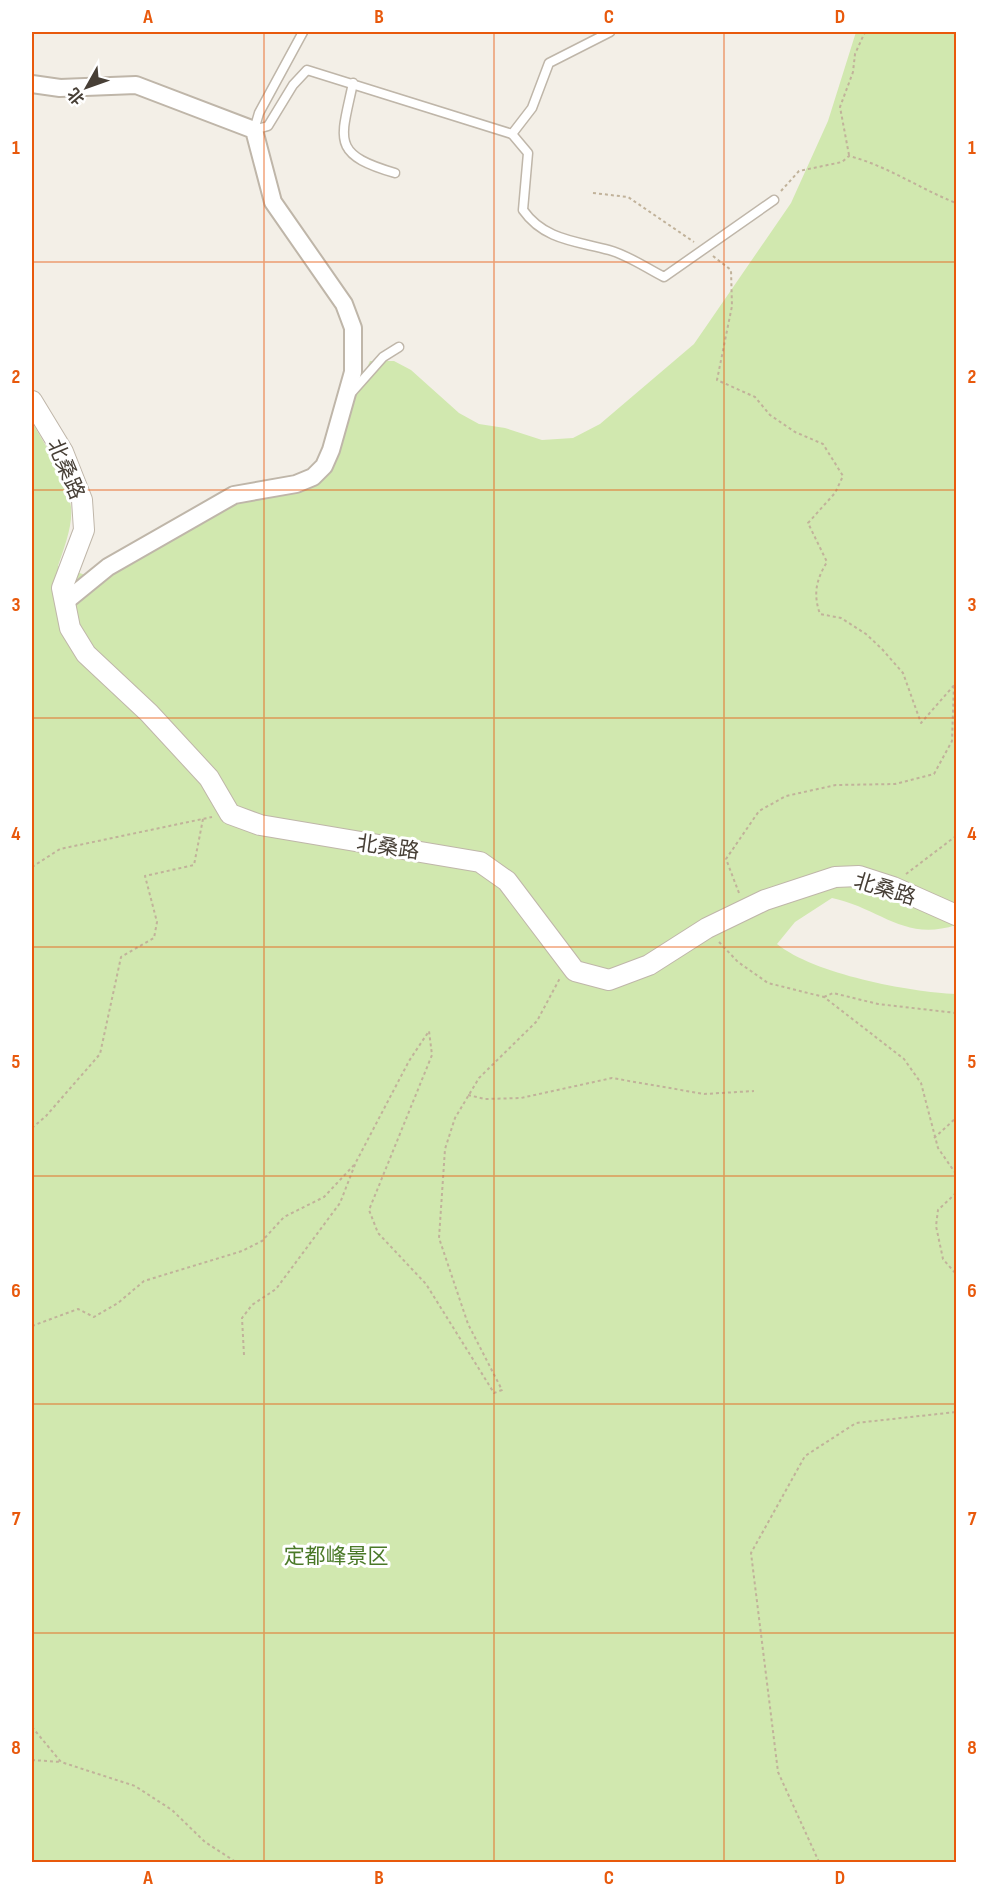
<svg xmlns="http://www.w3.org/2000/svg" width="988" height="1894" font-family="'Sofia Sans Condensed','Noto Sans SC',sans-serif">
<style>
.green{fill:#d1e8af}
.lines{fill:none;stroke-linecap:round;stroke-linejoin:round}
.service-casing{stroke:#bfb6a9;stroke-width:11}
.minor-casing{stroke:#bfb6a9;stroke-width:20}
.tertiary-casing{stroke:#bfb6a9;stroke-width:22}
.path{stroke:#c1b29a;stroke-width:2;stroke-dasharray:3 3;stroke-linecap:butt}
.service{stroke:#fff;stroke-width:8}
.minor{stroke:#fff;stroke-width:16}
.tertiary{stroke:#fff;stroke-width:20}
.grid{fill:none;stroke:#e8590c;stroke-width:1.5;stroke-opacity:0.55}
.labels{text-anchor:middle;stroke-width:6;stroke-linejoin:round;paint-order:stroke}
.street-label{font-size:21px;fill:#473f36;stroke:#fff}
.park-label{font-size:21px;fill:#4a7928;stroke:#fff}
.neatline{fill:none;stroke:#e8590c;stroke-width:2}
.grid-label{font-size:20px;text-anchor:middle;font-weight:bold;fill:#e8590c}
</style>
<rect width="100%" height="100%" fill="#f3efe7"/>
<path class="green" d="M856,32H956V925C904,942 880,908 832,898L795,922L777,944C814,974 909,992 956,994V1862H32V422C46,447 67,477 71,507C73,526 64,548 58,566L104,581L198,515L291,484L314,465L332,445L370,361H394L411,370L459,413L479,424L505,428L542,440L573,438L600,424L694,344L791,203L828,121Z"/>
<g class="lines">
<g class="service-casing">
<g id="service">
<path d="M303,32L259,113L254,130L268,126L293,85L307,70L512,134L528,153L523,210C544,240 576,241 609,250C628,255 646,268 664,277L774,200"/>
<path d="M353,83C341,140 330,154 395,173"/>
<polyline points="512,134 532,108 549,63 610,32"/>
<polyline points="352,392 383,357 399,347"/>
</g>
</g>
<g class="minor-casing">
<polyline id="minor" points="32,84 60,88 136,85 254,130 273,202 344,304 353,328 353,372 331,450 324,466 313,477 296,484 234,495 108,567 65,602"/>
</g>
<g class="tertiary-casing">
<polyline id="tertiary" points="32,401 63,452 82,500 84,530 62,588 70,628 86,654 149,713 209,778 230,814 260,825 480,862 507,881 575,971 609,980 649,965 707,928 765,900 835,877 859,876 893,887 956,915"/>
</g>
<g class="path">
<polyline points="849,155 840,107 853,72 855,54 865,32"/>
<path d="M781,191L799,171L842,162L849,156C888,166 920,189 956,203"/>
<polyline points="593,193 628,197 694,242"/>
<path d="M713,256L731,270L732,306L717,380L755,397L770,415L795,432L823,444L843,476L835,493L808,523L827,562C816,580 813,594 820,614L841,618L866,634L882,649L903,673L921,723L956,683"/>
<polyline points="32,867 60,849 212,817"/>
<polyline points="906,874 956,836"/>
<polyline points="739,893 726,859 759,811 786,796 836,785 895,784 934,774 952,741 954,684 956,680"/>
<polyline points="719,942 738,962 768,983 824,997 904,1059 921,1083 938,1148 956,1174"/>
<polyline points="824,997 833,993 878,1004 956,1013"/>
<polyline points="468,1095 485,1099 521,1098 612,1078 704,1094 754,1091"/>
<polyline points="32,1128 46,1116 100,1054 121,957 154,938 157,922 145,876 194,865 203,819"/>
<polyline points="934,1138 956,1118"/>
<polyline points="956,1193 938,1210 936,1226 943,1259 956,1274"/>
<polyline points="32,1326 78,1309 94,1317 118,1303 144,1281 242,1251 262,1241 284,1217 324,1197 354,1165"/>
<polyline points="244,1355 242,1318 252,1305 276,1289 340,1203 356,1162 409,1061 429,1031 432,1055 369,1210 378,1233 426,1284 494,1393 502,1390 468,1324 439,1238 445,1149 455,1118 479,1078 537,1021 560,978"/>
<polyline points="32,1727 61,1762 135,1786 172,1810 205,1842 236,1862"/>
<polyline points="32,1760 61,1762"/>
<polyline points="819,1862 778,1772 751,1553 805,1456 856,1423 956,1412"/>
</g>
<use href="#service" class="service"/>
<use href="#minor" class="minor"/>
<use href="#tertiary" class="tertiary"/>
</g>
<path class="grid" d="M264,32V1862M494,32V1862M724,32V1862M32,262H956M32,490H956M32,718H956M32,947H956M32,1176H956M32,1404H956M32,1633H956"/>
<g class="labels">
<g class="street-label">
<text transform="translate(66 469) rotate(67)" y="7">北桑路</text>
<text transform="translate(388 847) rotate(8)" y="7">北桑路</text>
<text transform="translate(885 889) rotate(17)" y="7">北桑路</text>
</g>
<g class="park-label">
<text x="336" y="1563">定都峰景区</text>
</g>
</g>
<rect width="988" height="1894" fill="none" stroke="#ffffff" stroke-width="66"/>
<g transform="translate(87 87) rotate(230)" stroke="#ffffff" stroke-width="4.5" paint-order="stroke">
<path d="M0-4.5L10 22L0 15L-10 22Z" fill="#473f36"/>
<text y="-9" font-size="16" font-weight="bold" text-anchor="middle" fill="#473f36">北</text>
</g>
<rect x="33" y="33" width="922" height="1828" class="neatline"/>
<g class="grid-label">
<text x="148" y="23">A</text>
<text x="379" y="23">B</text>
<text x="609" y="23">C</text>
<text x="840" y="23">D</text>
<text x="16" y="154">1</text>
<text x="972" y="154">1</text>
<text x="16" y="383">2</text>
<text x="972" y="383">2</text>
<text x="16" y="611">3</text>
<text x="972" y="611">3</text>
<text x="16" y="840">4</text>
<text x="972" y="840">4</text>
<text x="16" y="1068">5</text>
<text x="972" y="1068">5</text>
<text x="16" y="1297">6</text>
<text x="972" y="1297">6</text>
<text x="16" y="1525">7</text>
<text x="972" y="1525">7</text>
<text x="16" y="1754">8</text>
<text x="972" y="1754">8</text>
<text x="148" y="1884">A</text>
<text x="379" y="1884">B</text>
<text x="609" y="1884">C</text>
<text x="840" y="1884">D</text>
</g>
</svg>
